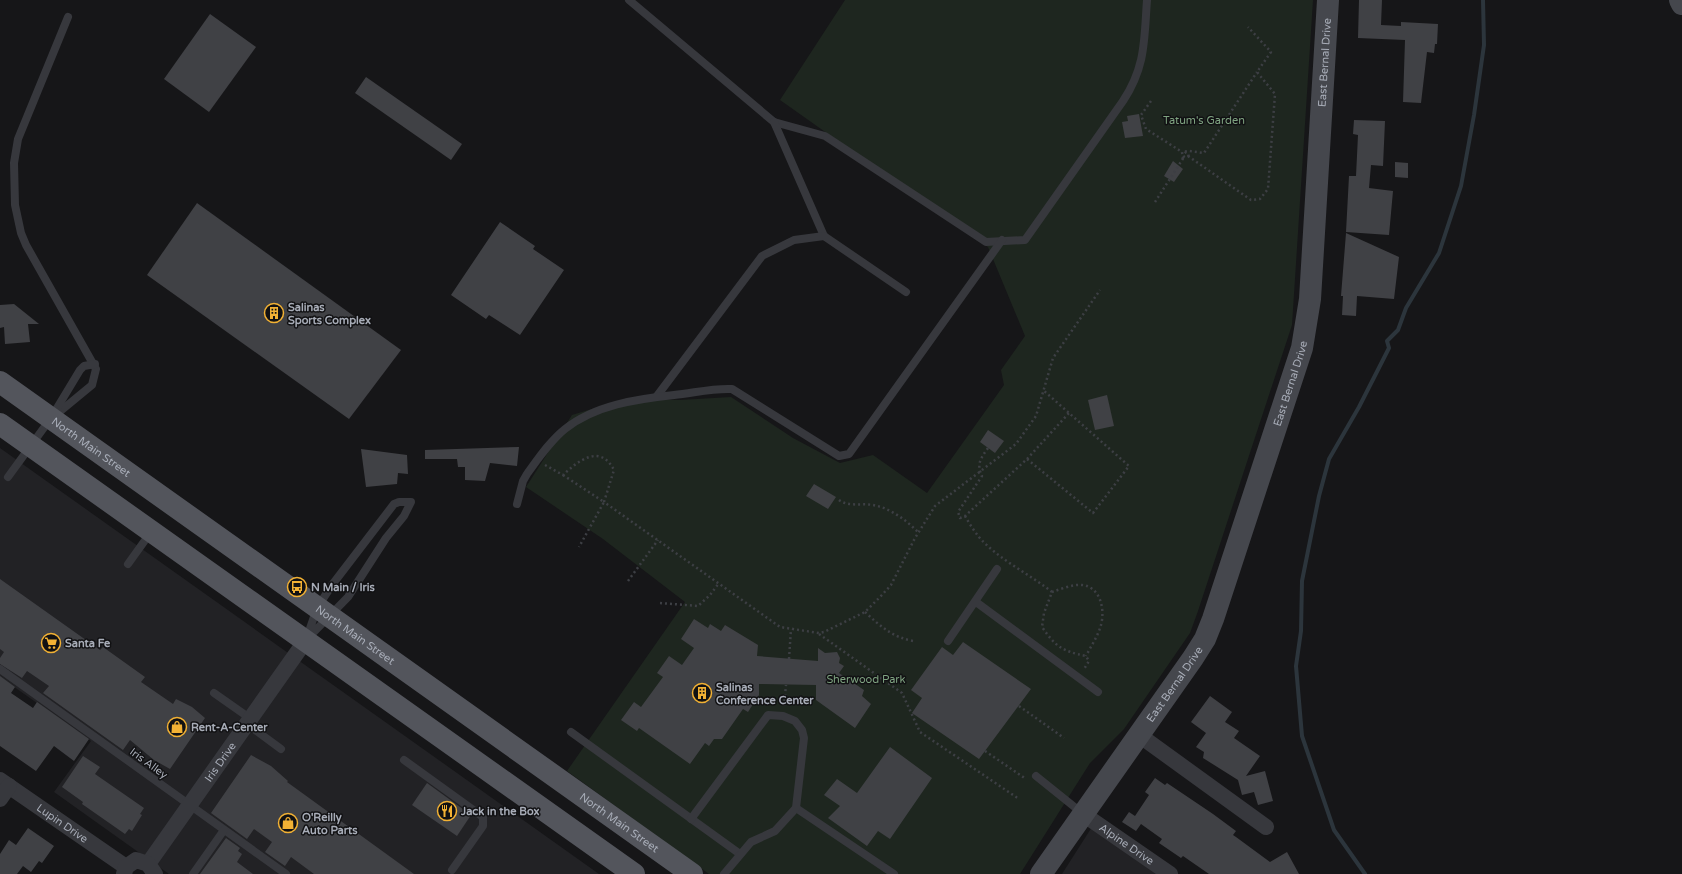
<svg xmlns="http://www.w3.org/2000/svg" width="1682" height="874" font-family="'Varela Round',sans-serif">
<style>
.built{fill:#222225}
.green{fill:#1e261f}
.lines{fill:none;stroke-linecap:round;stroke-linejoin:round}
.stream{stroke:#2c353c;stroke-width:4}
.building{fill:#404145}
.path{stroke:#3d3f44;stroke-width:2.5;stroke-dasharray:2 3;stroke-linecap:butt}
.service{stroke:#37383d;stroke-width:8}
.minor{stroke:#37383d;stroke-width:16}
.secondary{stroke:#45474d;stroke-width:22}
.primary{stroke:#53555c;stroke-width:22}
.labels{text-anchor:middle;stroke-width:3;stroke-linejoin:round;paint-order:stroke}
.street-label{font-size:11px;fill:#a8adb8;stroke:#111113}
.park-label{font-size:11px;fill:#7fa381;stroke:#111113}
.poi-label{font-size:11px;font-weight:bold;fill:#a8adb8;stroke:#111113;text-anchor:start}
</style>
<rect width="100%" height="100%" fill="#161618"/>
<g class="built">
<polygon points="0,448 599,874 169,874 54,792 91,741 0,677"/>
<polygon points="1092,827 1158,874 1062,874"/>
</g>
<polygon class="green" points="845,0 1313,0 1292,325 1198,611 1190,633 1124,729 1090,763 1020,874 709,874 567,771 685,602 603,539 526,487 572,415 628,398 680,400 731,397 793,438 840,463 873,455 927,493 1004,385 1001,370 1025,336 988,247 780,100"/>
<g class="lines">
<polyline class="stream" points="1365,874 1334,830 1302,736 1296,666 1301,631 1302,581 1319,496 1329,459 1359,407 1389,348 1387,341 1398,330 1406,308 1439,253 1461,186 1474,115 1484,45 1483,0"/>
</g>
<g class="building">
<polygon points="1359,0 1382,0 1381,25 1401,26 1401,22 1438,24 1437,44 1435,44 1434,53 1427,52 1421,103 1403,102 1405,40 1358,38"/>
<polygon points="210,14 256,47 209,112 164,79"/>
<polygon points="366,77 462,144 451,160 355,93"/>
<polygon points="1139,114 1143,136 1125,138 1122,122 1128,121 1127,116"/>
<polygon points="1354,120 1385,121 1383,166 1371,165 1369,188 1393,191 1389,235 1346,232 1349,176 1356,176 1358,135 1353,134"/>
<polygon points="1173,161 1183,169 1174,182 1164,176"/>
<polygon points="1395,162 1408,163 1408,178 1395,177"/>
<polygon points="197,203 401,350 349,419 147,275"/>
<polygon points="500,222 535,246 533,249 564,270 520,335 489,315 486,319 451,295"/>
<polygon points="1346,233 1399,257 1394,299 1357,296 1356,316 1342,315 1343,296 1341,296"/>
<polygon points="14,304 39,324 28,324 30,342 5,344 4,327 0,328 0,305"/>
<polygon points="1107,395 1114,426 1095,430 1088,400"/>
<polygon points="988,430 1004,441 995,453 980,442"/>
<polygon points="519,447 517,466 490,463 485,481 465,480 465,467 458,467 457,459 425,459 425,450"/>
<polygon points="361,449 407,455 408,474 398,473 397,484 366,487"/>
<polygon points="814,484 836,497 828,509 806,496"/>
<polygon points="0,579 100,650 103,647 145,677 141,682 173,704 176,699 192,707 205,718 170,769 154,760 130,740 123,750 43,693 49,686 27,671 22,678 0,664 0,658 4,652 0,649"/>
<polygon points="694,619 708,628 710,624 721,631 725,625 758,645 757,656 818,661 818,648 825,653 837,652 840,658 839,663 844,666 839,673 864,690 862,696 871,704 855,728 816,700 816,685 759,684 759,695 748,712 743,709 722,739 714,739 709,746 705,743 690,764 639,728 637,731 621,720 634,702 641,707 663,677 657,673 669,656 682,665 694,648 681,639"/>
<polygon points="963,642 1031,689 979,759 912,713 922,698 911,690 942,647 953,655"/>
<polygon points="0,676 15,687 11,693 33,708 37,702 89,739 74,761 54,746 36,771 0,746"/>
<polygon points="1210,696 1232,712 1225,722 1239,731 1234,738 1260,756 1246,776 1265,771 1273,801 1258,805 1254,792 1242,795 1238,780 1203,758 1204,752 1196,747 1206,733 1191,722"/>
<polygon points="890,747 932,778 890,839 878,831 867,846 828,818 840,806 824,795 837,779 857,793"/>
<polygon points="251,755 271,766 288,781 287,782 414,874 314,874 291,857 285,866 265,852 272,842 254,829 247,839 211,813"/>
<polygon points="83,756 100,767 95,774 144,808 140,814 142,815 132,831 129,829 125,834 82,804 83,802 62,787"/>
<polygon points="1155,778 1165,785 1167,783 1213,814 1236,831 1233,835 1236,837 1270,862 1287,852 1299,874 1209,874 1183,856 1181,858 1159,843 1162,839 1141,824 1136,831 1122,822 1129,812 1135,816 1149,795 1145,792"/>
<polygon points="427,783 471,815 457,836 412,805"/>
<polygon points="28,828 54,846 42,863 39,861 31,872 23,866 17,874 0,874 0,854 9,840 16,845"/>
<polygon points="226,838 240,848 238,851 242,854 237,862 253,874 200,874"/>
</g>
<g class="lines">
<g class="path">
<polyline points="1151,101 1141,115 1146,129 1182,152"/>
<circle cx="1186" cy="155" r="2.5"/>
<polyline points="1188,156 1251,200 1260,199 1268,189 1275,94 1257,72 1271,52 1248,27"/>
<polyline points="1183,159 1182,152 1189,151 1204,153 1257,72"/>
<polyline points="1155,202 1184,157"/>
<path d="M988,448C981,458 976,464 982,476L958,512L960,518L965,516L1027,459L1093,513L1129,466L1043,390"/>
<polyline points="1027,459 1069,413"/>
<path d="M545,465L563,475C578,461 600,443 614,470L604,502L780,627L819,633L824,632L865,612L881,596L891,585L915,538L935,506L1016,444L1036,416L1053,358L1100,290"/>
<polyline points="563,475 604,502 579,547"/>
<path d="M839,500C848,507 861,503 873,505C890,508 906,520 918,532"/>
<path d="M965,516C969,523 974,531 979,537C999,560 1028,573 1052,592L1044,613L1042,627C1056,647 1062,651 1086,656L1089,661L1084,669"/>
<polyline points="628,581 658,540"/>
<path d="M1052,592C1061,589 1073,584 1082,585C1101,587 1105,610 1101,625C1098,636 1091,646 1086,656"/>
<polyline points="660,603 698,606 710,595 719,583"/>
<path d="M865,612C880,626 892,637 913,641"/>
<polyline points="819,634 902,693 920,732 1019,799"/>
<polyline points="789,659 791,629"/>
<polyline points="784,706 786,685"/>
<polyline points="1019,706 1064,738"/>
<polyline points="985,751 1026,779"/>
</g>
<g class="service">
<path d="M629,0L774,122L825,136L986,242L1025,240L1123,101C1146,66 1144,40 1147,0"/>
<polyline points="774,122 824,236"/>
<polyline points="657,396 762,256 794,240 824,236 906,292"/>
<polyline points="52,418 92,385 96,369 26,245 21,233 15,205 14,163 18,139 68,17"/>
<polyline points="8,477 51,418 80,370 84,366 95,364"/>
<polygon points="399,502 411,502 404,516 386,538 348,597 306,640 317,608 332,585 394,504"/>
<path d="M517,504L523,481L527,474C538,459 550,441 565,429C595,405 637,399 674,395C694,393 712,388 732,389L839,456L849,454L1002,240"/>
<polyline points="128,564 151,532"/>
<polyline points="976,602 1098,692"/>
<polyline points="948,641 997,569"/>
<polyline points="0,669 286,874"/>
<polyline points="214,693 251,719"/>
<polyline points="247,724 281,749"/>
<polyline points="571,732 740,854"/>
<polyline points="404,760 483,817 483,826 452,870"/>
<polyline points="1036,776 1082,813"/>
<polyline points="796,808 894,874"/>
<polyline points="691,819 768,715 783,716 795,721 802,730 804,738 796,808 775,831 751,842 724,874"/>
<polyline points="193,874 224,830"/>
</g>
<g class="minor">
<polyline points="1139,735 1266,827"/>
<path id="s1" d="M0,780L126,867"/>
<polyline points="0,799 9,786"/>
<path id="s2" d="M1083,814L1170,874"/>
<path id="s3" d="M148,864L306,640"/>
<polyline points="124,874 126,867 136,860 148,864 155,874"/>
</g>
<g class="secondary">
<polyline points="1680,0 1682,4"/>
<path id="s4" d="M1041,874L1193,658L1205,639L1213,619L1302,348L1310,299L1328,0"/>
</g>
<g class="primary">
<path id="s5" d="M0,382L692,874"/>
<polyline points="0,424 634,874"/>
</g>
</g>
<defs>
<g id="building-ring" transform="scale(1)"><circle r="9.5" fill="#111113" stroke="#f2b134" stroke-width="1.5"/><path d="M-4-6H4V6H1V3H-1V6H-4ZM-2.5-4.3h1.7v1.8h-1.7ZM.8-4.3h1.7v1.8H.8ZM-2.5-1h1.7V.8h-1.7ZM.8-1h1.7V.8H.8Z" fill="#f2b134"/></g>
<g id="bus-ring" transform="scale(1)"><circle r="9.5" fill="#111113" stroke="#f2b134" stroke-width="1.5"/><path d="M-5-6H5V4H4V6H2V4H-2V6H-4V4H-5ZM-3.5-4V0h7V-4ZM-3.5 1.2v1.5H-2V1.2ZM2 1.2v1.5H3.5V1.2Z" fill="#f2b134"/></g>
<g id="supermarket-ring" transform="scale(1)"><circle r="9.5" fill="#111113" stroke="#f2b134" stroke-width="1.5"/><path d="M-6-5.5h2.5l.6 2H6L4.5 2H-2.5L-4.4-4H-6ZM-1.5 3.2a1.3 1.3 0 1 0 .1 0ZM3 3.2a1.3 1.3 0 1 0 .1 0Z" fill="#f2b134"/></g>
<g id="shop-ring" transform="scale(1)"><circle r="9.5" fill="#111113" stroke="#f2b134" stroke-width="1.5"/><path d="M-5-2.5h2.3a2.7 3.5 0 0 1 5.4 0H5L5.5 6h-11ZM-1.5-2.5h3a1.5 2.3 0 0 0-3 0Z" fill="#f2b134"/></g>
<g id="restaurant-ring" transform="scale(1)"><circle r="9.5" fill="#111113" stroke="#f2b134" stroke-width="1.5"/><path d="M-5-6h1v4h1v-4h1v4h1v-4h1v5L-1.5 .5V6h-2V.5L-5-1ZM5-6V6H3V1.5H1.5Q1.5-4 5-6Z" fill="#f2b134"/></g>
</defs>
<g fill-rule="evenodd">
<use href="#building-ring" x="274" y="313"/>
<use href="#bus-ring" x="297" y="587"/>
<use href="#supermarket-ring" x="51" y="643"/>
<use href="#building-ring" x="702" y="693"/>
<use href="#shop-ring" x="177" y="727"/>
<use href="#restaurant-ring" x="447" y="811"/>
<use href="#shop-ring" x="288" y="823"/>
</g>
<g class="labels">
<g class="street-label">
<text dy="4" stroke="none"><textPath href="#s4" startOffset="880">East Bernal Drive</textPath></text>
<text dy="4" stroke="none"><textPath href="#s4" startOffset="556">East Bernal Drive</textPath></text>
<text dy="4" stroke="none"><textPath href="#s5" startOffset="112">North Main Street</textPath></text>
<text dy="4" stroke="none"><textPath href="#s5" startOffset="436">North Main Street</textPath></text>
<text dy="4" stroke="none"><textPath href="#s4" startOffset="232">East Bernal Drive</textPath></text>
<text dy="4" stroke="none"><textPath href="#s3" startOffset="125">Iris Drive</textPath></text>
<text transform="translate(149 763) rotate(36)" y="4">Iris Alley</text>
<text dy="4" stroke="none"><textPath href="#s1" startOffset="76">Lupin Drive</textPath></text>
<text dy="4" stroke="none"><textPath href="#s5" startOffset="760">North Main Street</textPath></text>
<text dy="4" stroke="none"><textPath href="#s2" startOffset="53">Alpine Drive</textPath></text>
</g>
<g class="park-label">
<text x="1204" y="124">Tatum's Garden</text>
<text x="866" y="683">Sherwood Park</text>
</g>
<g class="poi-label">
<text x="288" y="311">Salinas<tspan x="288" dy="13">Sports Complex</tspan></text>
<text x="311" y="591">N Main / Iris</text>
<text x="65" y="647">Santa Fe</text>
<text x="716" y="691">Salinas<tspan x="716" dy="13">Conference Center</tspan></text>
<text x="191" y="731">Rent-A-Center</text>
<text x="461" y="815">Jack in the Box</text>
<text x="302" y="821">O'Reilly<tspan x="302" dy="13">Auto Parts</tspan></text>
</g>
</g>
</svg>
